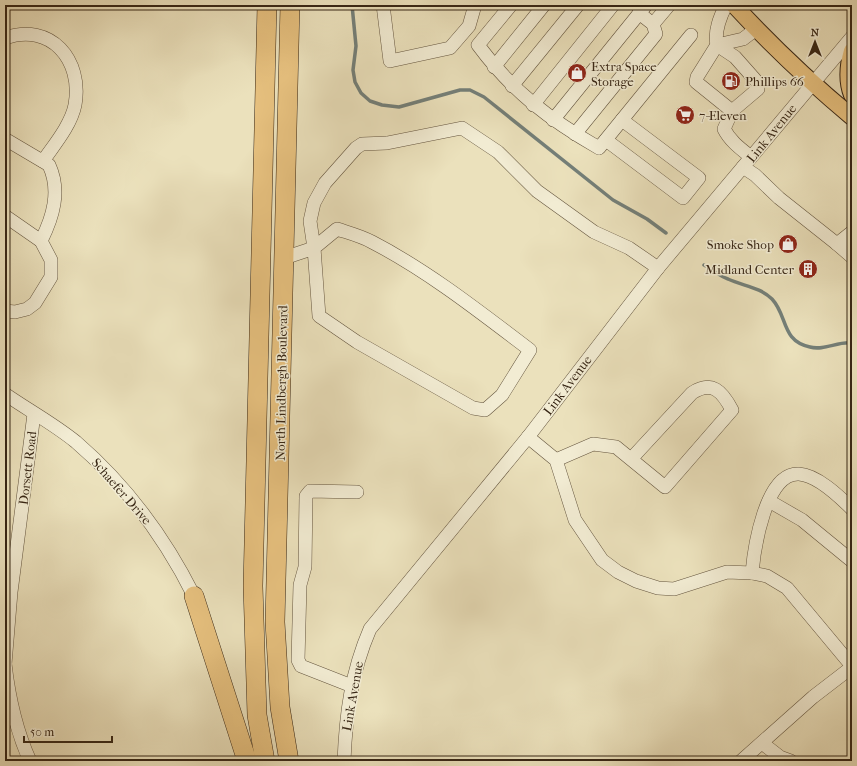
<svg xmlns="http://www.w3.org/2000/svg" width="857" height="766" font-family="'IM FELL French Canon',serif">
<style>
.lines{fill:none;stroke-linecap:round;stroke-linejoin:round}
.stream{stroke:#747f78;stroke-width:3.5}
.minor-casing{stroke:#64553f;stroke-width:14}
.major-casing{stroke:#372615;stroke-width:18}
.highway-casing{stroke:#372615;stroke-width:20}
.minor{stroke:#f2ecd3;stroke-width:13}
.major{stroke:#e6c07e;stroke-width:16}
.highway{stroke:#e6c07e;stroke-width:19}
.labels{text-anchor:middle;stroke-width:3;stroke-linejoin:round;paint-order:stroke}
.poi-label{font-size:13px;fill:#372615;stroke:#f2ecd3;text-anchor:start}
.street-label{font-size:13px;fill:#372615;stroke:#f2ecd3}
</style>
<rect width="100%" height="100%" fill="#ebe1bc"/>
<filter id="stains"><feTurbulence type="fractalNoise" baseFrequency=".005" numOctaves="4"/><feColorMatrix values="0 0 0 0 .2 0 0 0 0 .09 0 0 0 0 .02 0 0 0 .5 -.17"/></filter>
<radialGradient id="worn" r=".72"><stop offset=".6" stop-color="#630" stop-opacity="0"/><stop offset="1" stop-color="#630" stop-opacity=".3"/></radialGradient>
<g class="lines">
<g class="stream">
<polyline points="352,5 356,46 353,70 355,82 361,93 370,101 382,105 399,107 460,90 470,90 484,97 613,200 647,219 666,233"/>
<path d="M704,265C712,269 719,276 728,279C743,286 760,287 772,299C788,316 781,341 810,347C824,351 838,341 852,343"/>
</g>
<g class="minor-casing">
<g id="minor">
<polyline points="383,5 390,61 450,48 469,26 475,5"/>
<path d="M511,5L478,45C512,91 550,120 599,148L691,35"/>
<path d="M726,5C720,17 714,31 717,45L743,39L756,29"/>
<polyline points="653,24 669,5"/>
<path d="M5,38C51,22 83,60 75,105C71,125 54,145 43,161"/>
<polyline points="494,67 544,5"/>
<polyline points="512,86 578,5"/>
<polyline points="533,105 613,5"/>
<path d="M732,111L758,89V83L735,57L717,45L697,77L696,82L732,111L724,129C730,141 741,149 751,157"/>
<polyline points="553,120 646,5"/>
<polyline points="575,134 656,34 653,24 639,13"/>
<path d="M5,139L49,165C61,191 53,217 41,241"/>
<polyline points="606,140 683,198 699,178 622,120"/>
<polyline points="743,167 755,175 779,198 837,244 852,232"/>
<polyline points="5,216 41,241 51,260 51,277 35,303 27,309 15,312 5,311"/>
<polyline points="837,244 852,257"/>
<path d="M284,258L314,248L337,229C349,233 361,236 372,242C428,271 480,312 530,350L502,395L485,410L473,408L357,342L319,316L314,248L310,221L314,203L325,183L356,148L362,144L387,143L462,128L498,152L537,191L594,232L629,248L658,268"/>
<path d="M5,394C28,410 54,424 76,442C127,486 164,536 194,596"/>
<polyline points="528,437 556,460 575,520 602,560 618,572 636,581 658,588 674,589 727,572 752,573 767,576 787,588 852,666"/>
<path d="M556,460L593,444L616,447L665,487L732,410C722,391 712,380 692,393L631,459"/>
<polyline points="769,501 802,520 852,561"/>
<path d="M752,573C754,550 765,472 799,474C817,475 839,496 852,509"/>
<polyline points="5,664 11,592 34,414"/>
<path d="M5,664C9,699 16,730 30,761"/>
<polyline points="352,686 301,666 298,660 300,585 305,567 306,496 310,491 357,492"/>
<polyline points="762,743 780,757 791,761"/>
<path d="M344,761C346,714 351,673 370,629L528,437L658,268L852,37"/>
<polyline points="741,761 813,697 852,667"/>
</g>
</g>
<g class="major-casing">
<g id="major">
<path d="M734,5C771,45 810,82 852,117"/>
<path d="M852,51C848,65 847,82 852,95"/>
</g>
</g>
<g class="highway-casing">
<g id="highway">
<polyline points="194,596 247,761"/>
<polyline points="265,761 257,715 253,586 267,5"/>
<polyline points="289,761 280,707 275,622 290,5"/>
</g>
</g>
<use href="#minor" class="minor"/>
<use href="#major" class="major"/>
<use href="#highway" class="highway"/>
</g>
<defs>
<g id="shop-disc" transform="scale(1)"><circle r="9.5" fill="#8f2418" stroke="#f2ecd3"/><path d="M-5-2.5h2.3a2.7 3.5 0 0 1 5.4 0H5L5.5 6h-11ZM-1.5-2.5h3a1.5 2.3 0 0 0-3 0Z" fill="#fff"/></g>
<g id="fuel-disc" transform="scale(1)"><circle r="9.5" fill="#8f2418" stroke="#f2ecd3"/><path d="M-5.5-6h7V0h2V4h1.3V-2.5L3-4.5l.8-.8L6-3V5H2.5V1h-1V6h-7ZM-4.2-4.7v3.2H.2V-4.7Z" fill="#fff"/></g>
<g id="supermarket-disc" transform="scale(1)"><circle r="9.5" fill="#8f2418" stroke="#f2ecd3"/><path d="M-6-5.5h2.5l.6 2H6L4.5 2H-2.5L-4.4-4H-6ZM-1.5 3.2a1.3 1.3 0 1 0 .1 0ZM3 3.2a1.3 1.3 0 1 0 .1 0Z" fill="#fff"/></g>
<g id="building-disc" transform="scale(1)"><circle r="9.5" fill="#8f2418" stroke="#f2ecd3"/><path d="M-4-6H4V6H1V3H-1V6H-4ZM-2.5-4.3h1.7v1.8h-1.7ZM.8-4.3h1.7v1.8H.8ZM-2.5-1h1.7V.8h-1.7ZM.8-1h1.7V.8H.8Z" fill="#fff"/></g>
</defs>
<g fill-rule="evenodd">
<use href="#shop-disc" x="577" y="73"/>
<use href="#fuel-disc" x="731" y="81"/>
<use href="#supermarket-disc" x="685" y="115"/>
<use href="#shop-disc" x="788" y="244"/>
<use href="#building-disc" x="808" y="269"/>
</g>
<g class="labels">
<g class="poi-label">
<text x="591" y="71">Extra Space<tspan x="591" dy="15">Storage</tspan></text>
<text x="745" y="86">Phillips 66</text>
<text x="699" y="120">7-Eleven</text>
<text x="774" y="249" text-anchor="end">Smoke Shop</text>
<text x="794" y="274" text-anchor="end">Midland Center</text>
</g>
<g class="street-label">
<text transform="translate(771 133) rotate(-51)" y="5">Link Avenue</text>
<text transform="translate(281 383) rotate(-89)" y="5">North Lindbergh Boulevard</text>
<text transform="translate(567 385) rotate(-53)" y="5">Link Avenue</text>
<text transform="translate(27 468) rotate(-83)" y="5">Dorsett Road</text>
<text transform="translate(122 491) rotate(49)" y="5">Schaefer Drive</text>
<text transform="translate(352 696) rotate(-80)" y="5">Link Avenue</text>
</g>
</g>
<rect width="857" height="766" fill="none" stroke="#ebe1bc" stroke-width="20"/>
<rect x="6" y="6" width="845" height="754" fill="none" stroke="#372615" stroke-width="2"/>
<rect x="10" y="10" width="837" height="746" fill="none" stroke="#372615"/>
<g transform="translate(815 42)" stroke="#f2ecd3" stroke-width="3" paint-order="stroke">
<path d="M0-3L7 15L0 10L-7 15Z" fill="#372615"/>
<text y="-6" font-size="11" font-weight="bold" text-anchor="middle" fill="#372615">N</text>
</g>
<path d="M24 736v6h88v-6" fill="none" stroke="#372615" stroke-width="2"/>
<text x="30" y="736" font-size="12" fill="#372615" stroke="#f2ecd3" stroke-width="3" paint-order="stroke">50 m</text>
<rect width="100%" height="100%" filter="url(#stains)"/>
<rect width="100%" height="100%" fill="url(#worn)"/>
</svg>
